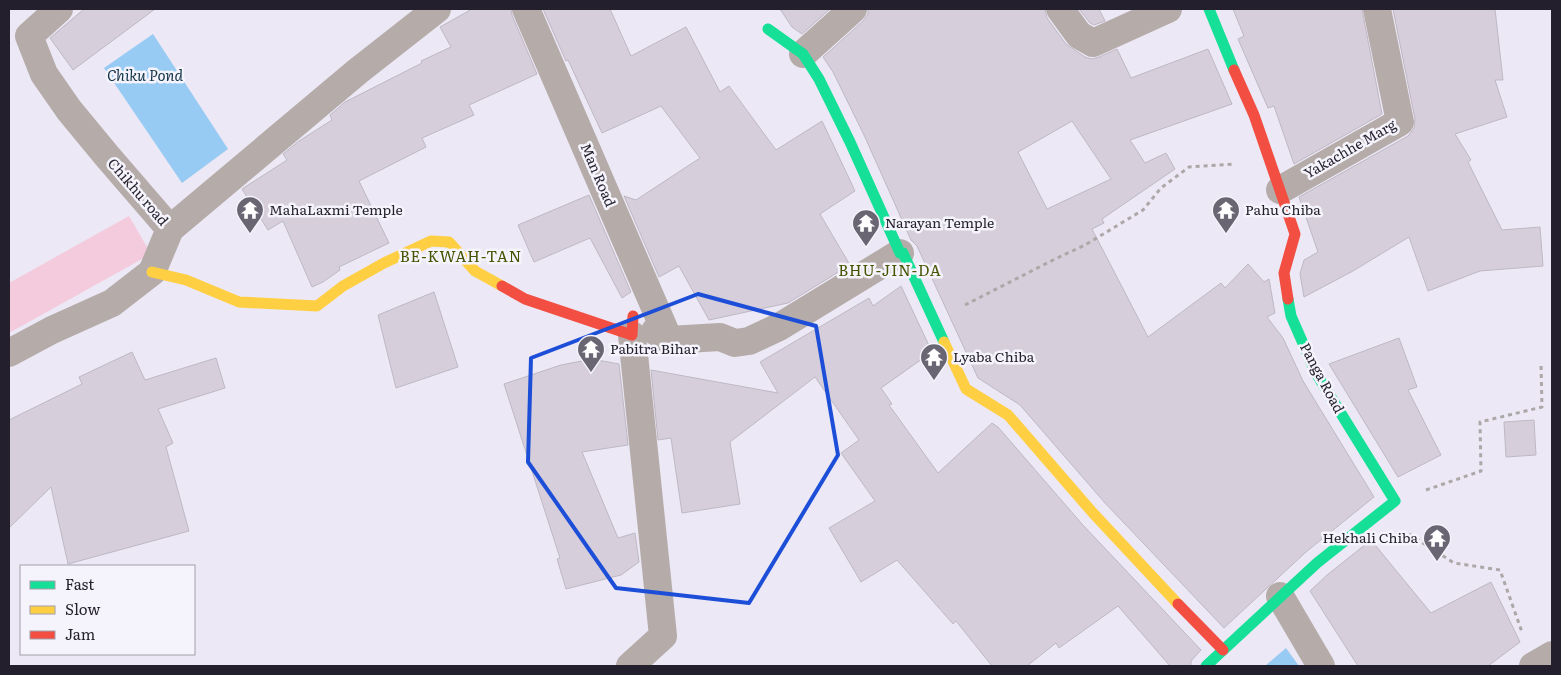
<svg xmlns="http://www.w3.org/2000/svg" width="1561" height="675" font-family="Literata,serif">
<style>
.green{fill:#f4cbdc}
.water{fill:#98cbf3}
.building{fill:#d6cfdb;stroke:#beb8c4;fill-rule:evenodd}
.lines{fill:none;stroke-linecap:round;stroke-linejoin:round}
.path{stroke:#ada7a8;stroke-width:3;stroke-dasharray:4 4;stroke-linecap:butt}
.street{stroke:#b5acaa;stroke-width:28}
.fast{stroke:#16e098;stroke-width:11}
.slow{stroke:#ffcf43;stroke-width:11}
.jam{stroke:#f24e42;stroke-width:11}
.marked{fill:none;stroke:#1d4ed8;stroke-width:4;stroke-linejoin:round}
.labels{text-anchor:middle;stroke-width:5;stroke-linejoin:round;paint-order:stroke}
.street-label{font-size:14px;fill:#231f2d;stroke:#f5f3fb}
.poi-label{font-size:14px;fill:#231f2d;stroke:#f5f3fb;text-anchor:start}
.water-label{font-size:15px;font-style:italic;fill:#123348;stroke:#f5f3fb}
.neighbourhood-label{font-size:15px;letter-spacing:1px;fill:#465300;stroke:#f5f3fb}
</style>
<rect width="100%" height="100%" fill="#ece8f5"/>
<polygon class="green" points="129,216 151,254 9,333 9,283"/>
<g class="water">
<polygon points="153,34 228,149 182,183 104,68"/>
<polygon points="1286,648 1299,666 1265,666"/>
</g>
<g class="building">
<polygon points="84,9 155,9 73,70 50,38"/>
<polygon points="472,9 511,9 512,15 537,74 469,105 474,115 422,138 426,147 359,181 389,243 339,267 340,270 323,282 312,287 283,221 268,230 242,189 287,160 283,154 299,141 332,120 330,115 345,102 422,63 421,61 451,47 440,27"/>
<polygon points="543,9 610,9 631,56 686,27 720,92 729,86 776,150 822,121 855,191 820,214 850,265 788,303 709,320 679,266 659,277 624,196 636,200 700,158 661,106 602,133 568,60 566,61"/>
<polygon points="780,9 830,9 802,34 792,27"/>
<path d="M868,9H1045L1047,18L1066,44L1085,57L1092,59L1099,57L1117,49L1131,78L1208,49L1232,104L1130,140L1145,163L1166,153L1175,169L1102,219L1104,223L1092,229L1148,337L1221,283L1225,288L1248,264L1264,282L1269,279L1275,313L1267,317L1283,338L1303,381L1374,497L1306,552L1224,628L1105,503L1020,405L978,378L917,246L911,240L864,135L833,72L823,57L863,21L868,14ZM1072,121L1111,179L1047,209L1018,152Z"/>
<polygon points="1079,9 1099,9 1105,21 1094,25 1090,23"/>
<polygon points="1233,9 1362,9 1382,114 1294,164 1274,106 1268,108 1238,39 1244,36"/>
<polygon points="1393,9 1495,9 1503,80 1495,80 1507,117 1455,134 1471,160 1468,162 1502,230 1540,227 1543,266 1480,271 1428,291 1409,237 1353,271 1304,297 1300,274 1304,260 1318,252 1299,197 1408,136 1414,128 1415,119"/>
<polygon points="589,195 631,292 622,298 590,238 534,262 518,225"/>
<polygon points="901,286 932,352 881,388 892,404 889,405 938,473 992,423 998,427 1082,524 1201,650 1191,661 1191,666 1170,666 1118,606 1059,648 1056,643 1027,666 992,666 956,621 953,624 897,560 861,582 829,528 875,501 841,453 859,440 815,377 730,442 740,504 682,513 671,438 658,440 651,370 778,393 760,362 869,298 873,306"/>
<polygon points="434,292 458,367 396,388 378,315"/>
<polygon points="1399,338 1417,387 1408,390 1441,455 1398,477 1329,364"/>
<polygon points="132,352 145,380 216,358 225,388 158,409 173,443 166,447 189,531 68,564 51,487 9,528 9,420 82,384 79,377"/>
<polygon points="592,359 619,364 628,445 582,452 618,538 635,533 639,562 621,575 566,589 557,559 560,558 504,384 561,365"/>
<polygon points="1534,420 1536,455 1506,457 1504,422"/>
<polygon points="1371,540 1431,613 1491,582 1520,642 1488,666 1358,666 1310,591 1327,575"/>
</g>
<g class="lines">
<g class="path">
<polyline points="965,305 1055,259 1085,245 1143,210 1161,188 1189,167 1235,164"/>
<polyline points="1426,490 1481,471 1480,422 1542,407 1541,364"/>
<polyline points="1409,534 1454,563 1500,570 1522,632"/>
</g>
<g class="street">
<polyline points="526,9 669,340"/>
<polyline points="1060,9 1079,35 1093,43 1168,9"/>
<polyline points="803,54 853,9"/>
<polyline points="1280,190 1400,122 1377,9"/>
<polyline points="170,229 358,71 437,9"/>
<polyline points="655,331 669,340 720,337 735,343 749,341 779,327 900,253"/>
<polyline points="9,353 52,330 112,303 152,272 170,229 107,156 69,110 44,74 29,36 59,9"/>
<polyline points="1280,596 1321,666"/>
<polyline points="630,666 663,636 632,335"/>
<polyline points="1533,666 1552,655"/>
</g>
<g class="fast">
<polyline points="1209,9 1234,70"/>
<polyline points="768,29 803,54 819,79 850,142 900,253 903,253 944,342"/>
<polyline points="1206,666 1317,563 1395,501 1316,373 1291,316 1288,299"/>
</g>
<g class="slow">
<polyline points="152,272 186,280 239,302 317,306 343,286 384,263 431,241 449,242 475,271 502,286"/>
<polyline points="944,342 966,389 1008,415 1093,513 1178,604"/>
</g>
<g class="jam">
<polyline points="1234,70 1254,115 1295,234 1284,273 1288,299"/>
<polyline points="502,286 525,299 632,335 633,316"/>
<polyline points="1178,604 1223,650"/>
</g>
</g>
<path class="marked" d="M698,294L816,326L838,455L749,603L616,588L528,462L531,358Z"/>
<defs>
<g id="temple-pin" transform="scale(1.4375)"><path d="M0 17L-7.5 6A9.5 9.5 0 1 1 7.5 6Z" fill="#696573" stroke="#f5f3fb"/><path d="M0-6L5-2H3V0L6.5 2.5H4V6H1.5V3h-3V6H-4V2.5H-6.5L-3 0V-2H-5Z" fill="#fff"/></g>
</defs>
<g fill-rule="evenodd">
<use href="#temple-pin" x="250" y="210"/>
<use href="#temple-pin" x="1226" y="210"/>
<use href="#temple-pin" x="866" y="223"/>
<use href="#temple-pin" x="591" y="349"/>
<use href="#temple-pin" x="934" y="357"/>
<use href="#temple-pin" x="1437" y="538"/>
</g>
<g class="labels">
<g class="street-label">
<text transform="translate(1350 149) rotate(-30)" y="5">Yakachhe Marg</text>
<text transform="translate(598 175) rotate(67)" y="5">Man Road</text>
<text transform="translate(138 192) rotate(49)" y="5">Chikhu road</text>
<text transform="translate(1322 378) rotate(62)" y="5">Panga Road</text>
</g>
<g class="poi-label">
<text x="269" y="215">MahaLaxmi Temple</text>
<text x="1245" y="215">Pahu Chiba</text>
<text x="885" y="228">Narayan Temple</text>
<text x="610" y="354">Pabitra Bihar</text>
<text x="953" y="362">Lyaba Chiba</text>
<text x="1418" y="543" text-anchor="end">Hekhali Chiba</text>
</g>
<g class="water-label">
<text x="145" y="81">Chiku Pond</text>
</g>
<g class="neighbourhood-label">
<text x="461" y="262">BE-KWAH-TAN</text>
<text x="890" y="276">BHU-JIN-DA</text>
</g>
</g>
<rect width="1561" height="675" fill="none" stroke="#231f2d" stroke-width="20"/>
<rect x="20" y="565" width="175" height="90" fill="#f5f3fb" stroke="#a19ea9"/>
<rect x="30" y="581" width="25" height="8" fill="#16e098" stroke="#a19ea9"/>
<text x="65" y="590" font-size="15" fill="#231f2d">Fast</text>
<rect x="30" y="606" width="25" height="8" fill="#ffcf43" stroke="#a19ea9"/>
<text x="65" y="615" font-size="15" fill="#231f2d">Slow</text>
<rect x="30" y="631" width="25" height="8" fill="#f24e42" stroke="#a19ea9"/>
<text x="65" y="640" font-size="15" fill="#231f2d">Jam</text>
</svg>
